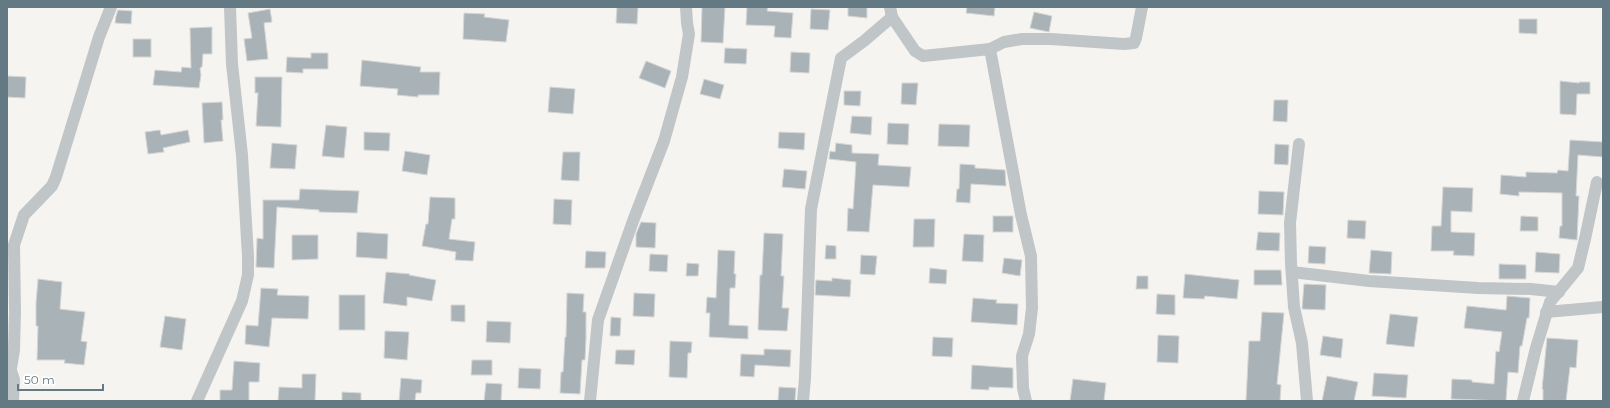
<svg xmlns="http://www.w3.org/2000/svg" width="1610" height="408" font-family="Montserrat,sans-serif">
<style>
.building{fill:#a9b3b7;stroke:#d6d6d4}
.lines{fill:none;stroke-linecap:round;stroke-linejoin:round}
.minor{stroke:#c0c5c7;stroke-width:12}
.tertiary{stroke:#c0c5c7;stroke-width:16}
</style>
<rect width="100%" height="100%" fill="#f5f4f1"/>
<g class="building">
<polygon points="617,7 638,7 637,24 616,23"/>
<polygon points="702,7 725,7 723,43 701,42"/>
<polygon points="747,7 768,7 767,11 793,13 791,38 774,37 775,26 746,25"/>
<polygon points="848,7 867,7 867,18 848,16"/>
<polygon points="967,7 995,7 994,16 966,13"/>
<polygon points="270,9 272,22 264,23 268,59 247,61 244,39 252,38 248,13"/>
<polygon points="811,9 830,10 828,30 810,29"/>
<polygon points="118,10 132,11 131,24 115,23 116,16"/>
<polygon points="1034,12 1052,16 1049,32 1030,28"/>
<polygon points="464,13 485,14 484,17 509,20 506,42 463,39"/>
<polygon points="1519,19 1537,19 1537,34 1519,33"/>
<polygon points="212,27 212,54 203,54 202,67 200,68 201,75 199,88 153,85 155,70 181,72 182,67 191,68 190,28"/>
<rect x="133" y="39" width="18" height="18"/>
<polygon points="725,48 747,49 746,64 724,63"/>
<polygon points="791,52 810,53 809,73 790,72"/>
<polygon points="311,53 328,53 328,69 303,69 303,73 286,72 287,57 311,58"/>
<polygon points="362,60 421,67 420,72 440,72 439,95 418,95 418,97 397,95 398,89 360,86"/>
<polygon points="646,61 671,71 665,88 639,78"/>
<polygon points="7,76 26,77 25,98 7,97"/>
<polygon points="255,77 282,77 281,127 256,126 258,93 255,93"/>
<polygon points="704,79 724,85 720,99 700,94"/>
<polygon points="1560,81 1579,83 1579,82 1590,82 1590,94 1577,94 1576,115 1560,114"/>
<polygon points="902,83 918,83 916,105 901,104"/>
<polygon points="550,87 575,89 573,114 548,112"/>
<polygon points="844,91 861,91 860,106 844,105"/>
<polygon points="1274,100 1288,100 1287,122 1273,121"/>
<polygon points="222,102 223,120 221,120 223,141 204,143 202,103"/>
<polygon points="852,116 872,117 871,135 850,133"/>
<polygon points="888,123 909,124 908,145 887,144"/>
<polygon points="939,124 970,125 969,147 938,146"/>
<polygon points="326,125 347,127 344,158 322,156"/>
<polygon points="160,130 161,135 188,130 190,142 163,148 164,152 148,154 145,132"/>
<polygon points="364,132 390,133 389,151 364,150"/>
<polygon points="779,132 805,133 804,150 778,148"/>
<polygon points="1570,140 1603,142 1603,157 1578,155 1576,196 1579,196 1577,240 1559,238 1560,226 1562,226 1562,193 1519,192 1519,196 1500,194 1501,175 1526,177 1526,172 1557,173 1558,170 1568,171"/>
<polygon points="272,143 297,145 295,169 270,168"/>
<polygon points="836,143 852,145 852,153 879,154 878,165 911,167 909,187 873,185 869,232 847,231 848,208 853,209 856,162 829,159 830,151 835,152"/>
<polygon points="1275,144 1289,145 1288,165 1274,164"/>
<polygon points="405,151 430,155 427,175 402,171"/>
<polygon points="563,152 580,152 579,181 561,180"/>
<polygon points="960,164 975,165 975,168 1005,170 1006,186 971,184 970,203 956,202 957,189 959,189"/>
<polygon points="784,169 807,171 805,189 782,187"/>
<polygon points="1443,187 1473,188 1472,212 1451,211 1451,232 1475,233 1474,256 1453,255 1454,251 1431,251 1432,226 1441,226"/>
<polygon points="300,189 359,191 357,213 319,212 319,210 277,207 274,268 256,267 257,238 263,239 263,200 299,200"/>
<polygon points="1259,191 1284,192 1283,215 1258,214"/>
<polygon points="430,197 455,198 455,219 452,219 449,239 475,242 473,261 455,260 456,252 422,246 426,224 428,224"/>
<polygon points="554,199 572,200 571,225 553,224"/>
<rect x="993" y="216" width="20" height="16"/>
<polygon points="1521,216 1538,217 1538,231 1520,231"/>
<polygon points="914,219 935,219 934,247 913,247"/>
<polygon points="1348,220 1366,221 1365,239 1347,238"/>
<polygon points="641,222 656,223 655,248 636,247 636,234"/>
<polygon points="357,232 388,234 387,259 356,257"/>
<polygon points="1258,232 1280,233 1279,251 1256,250"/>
<polygon points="764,233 783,234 781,276 784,276 782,308 789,308 787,331 758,330 760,275 762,275"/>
<polygon points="964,234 984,235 983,262 962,261"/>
<polygon points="292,235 318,235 318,259 292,260"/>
<polygon points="826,245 836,246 836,259 825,259"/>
<polygon points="1309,246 1326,247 1325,264 1308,263"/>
<polygon points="718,250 735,251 734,274 736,274 735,288 730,288 729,325 748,326 748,339 709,337 710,313 706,313 707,297 716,298"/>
<polygon points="1371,250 1392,252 1391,274 1369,273"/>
<polygon points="586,251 606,252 605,268 585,268"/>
<polygon points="1536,252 1560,254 1559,273 1535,272"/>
<polygon points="650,254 668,255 667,272 649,271"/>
<polygon points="861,255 877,256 875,275 860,274"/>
<polygon points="1004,258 1022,260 1020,276 1002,273"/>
<polygon points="687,263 699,264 698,276 686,276"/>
<polygon points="1499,264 1526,265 1526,279 1499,279"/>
<polygon points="930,268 947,270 946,284 929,283"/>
<polygon points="1254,270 1281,270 1282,285 1254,285"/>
<polygon points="386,272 410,274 409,275 436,280 432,301 407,297 407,306 383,303"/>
<polygon points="1185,274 1239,280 1237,299 1205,296 1204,299 1183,298"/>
<polygon points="1137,276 1148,276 1148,289 1136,289"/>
<polygon points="832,278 851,280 850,297 815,295 816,280 832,281"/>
<polygon points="38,279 62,282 60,309 85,312 81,341 87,342 84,365 64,363 65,360 37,360 38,326 36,326 36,303"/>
<polygon points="1304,284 1326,285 1325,310 1302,309"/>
<polygon points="261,288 278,289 277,295 309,296 308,319 272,318 269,347 245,344 246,325 258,326"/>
<polygon points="567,293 584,294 583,312 586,312 586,338 585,360 582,360 580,394 560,393 561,372 563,372 565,337 566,337"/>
<polygon points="634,293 655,294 654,317 633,316"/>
<polygon points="1157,294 1175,295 1175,315 1156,314"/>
<rect x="339" y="295" width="26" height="35"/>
<polygon points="1507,296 1530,298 1529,318 1527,318 1522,346 1520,346 1518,373 1508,372 1506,401 1451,399 1452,379 1472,380 1472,382 1494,384 1496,351 1499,352 1502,332 1464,328 1467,306 1506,310"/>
<polygon points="973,298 997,300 996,303 1018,304 1017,325 971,322"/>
<polygon points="451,305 465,305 465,322 451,321"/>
<polygon points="1262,312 1284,313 1277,384 1281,385 1280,401 1246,401 1249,341 1260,341"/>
<polygon points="1390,314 1418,317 1414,347 1386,344"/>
<polygon points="165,316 186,319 182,350 160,347"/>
<polygon points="611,317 621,318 620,336 610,336"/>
<polygon points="487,321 511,322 510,343 486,342"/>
<polygon points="385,331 409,332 407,360 384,358"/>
<polygon points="1158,335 1179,336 1178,363 1157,362"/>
<polygon points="1323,336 1343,339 1341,358 1320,355"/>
<polygon points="933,337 953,338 952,357 932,356"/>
<polygon points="1547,338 1578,340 1576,368 1570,367 1566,401 1543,401 1543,389 1542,389"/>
<polygon points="670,341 692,342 691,353 688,353 687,378 669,377"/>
<polygon points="764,349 791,350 790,367 755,365 754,377 740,376 741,354 764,355"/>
<polygon points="616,350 635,350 634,365 615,364"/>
<polygon points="472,360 492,360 492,375 471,375"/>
<polygon points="234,361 260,363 259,382 249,382 249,401 220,401 220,390 232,390"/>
<polygon points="972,365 1013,368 1013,388 989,387 989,390 971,389"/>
<polygon points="519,368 541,369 540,389 518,388"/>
<polygon points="1374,373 1408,375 1406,398 1372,396"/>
<polygon points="302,374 316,374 315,401 278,401 279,387 302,388"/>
<polygon points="1327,376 1358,382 1354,401 1322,401"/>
<polygon points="401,378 422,380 421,393 416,393 415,401 399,401"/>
<polygon points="1073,379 1106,383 1104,401 1070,401"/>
<polygon points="486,383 502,384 501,401 484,401"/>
<polygon points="779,387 796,388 795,401 778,401"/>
<polygon points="342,392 361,393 361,401 342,401"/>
</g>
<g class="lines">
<g class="minor">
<polyline points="890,7 892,17 915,51 923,56 990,49 1021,215 1031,256 1032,308 1029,334 1022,356 1023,388 1026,401"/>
<polyline points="990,49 1004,42 1022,39 1051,39 1124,44 1134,43 1136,38 1142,7"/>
<polyline points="1299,144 1290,223 1291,263 1294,307 1302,343 1307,401"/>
<polyline points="1292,272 1369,281 1478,288 1531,289 1559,292"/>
<polyline points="1546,312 1603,307"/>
<polyline points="10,374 14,350 15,311 14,245 24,215 52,186 56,177 99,37 111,7"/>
<polyline points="197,401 242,301 248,275 248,256 242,155 232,64 230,7"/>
<polyline points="590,401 598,320 633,221 664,141 682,77 689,34 687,23 686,7"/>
<polyline points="803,401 805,378 811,209 841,58 864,41 892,17"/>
<polyline points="1523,401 1536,348 1550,302 1578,268 1585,239 1597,182"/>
</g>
<polyline class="tertiary" points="7,374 10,374 12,380 11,401"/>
</g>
<rect width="1610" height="408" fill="none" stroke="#637983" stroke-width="16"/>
<path d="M18 384v6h85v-6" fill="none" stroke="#637983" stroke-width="2"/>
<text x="24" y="384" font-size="12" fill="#637983" stroke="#ffffff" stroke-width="3" paint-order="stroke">50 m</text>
</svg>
